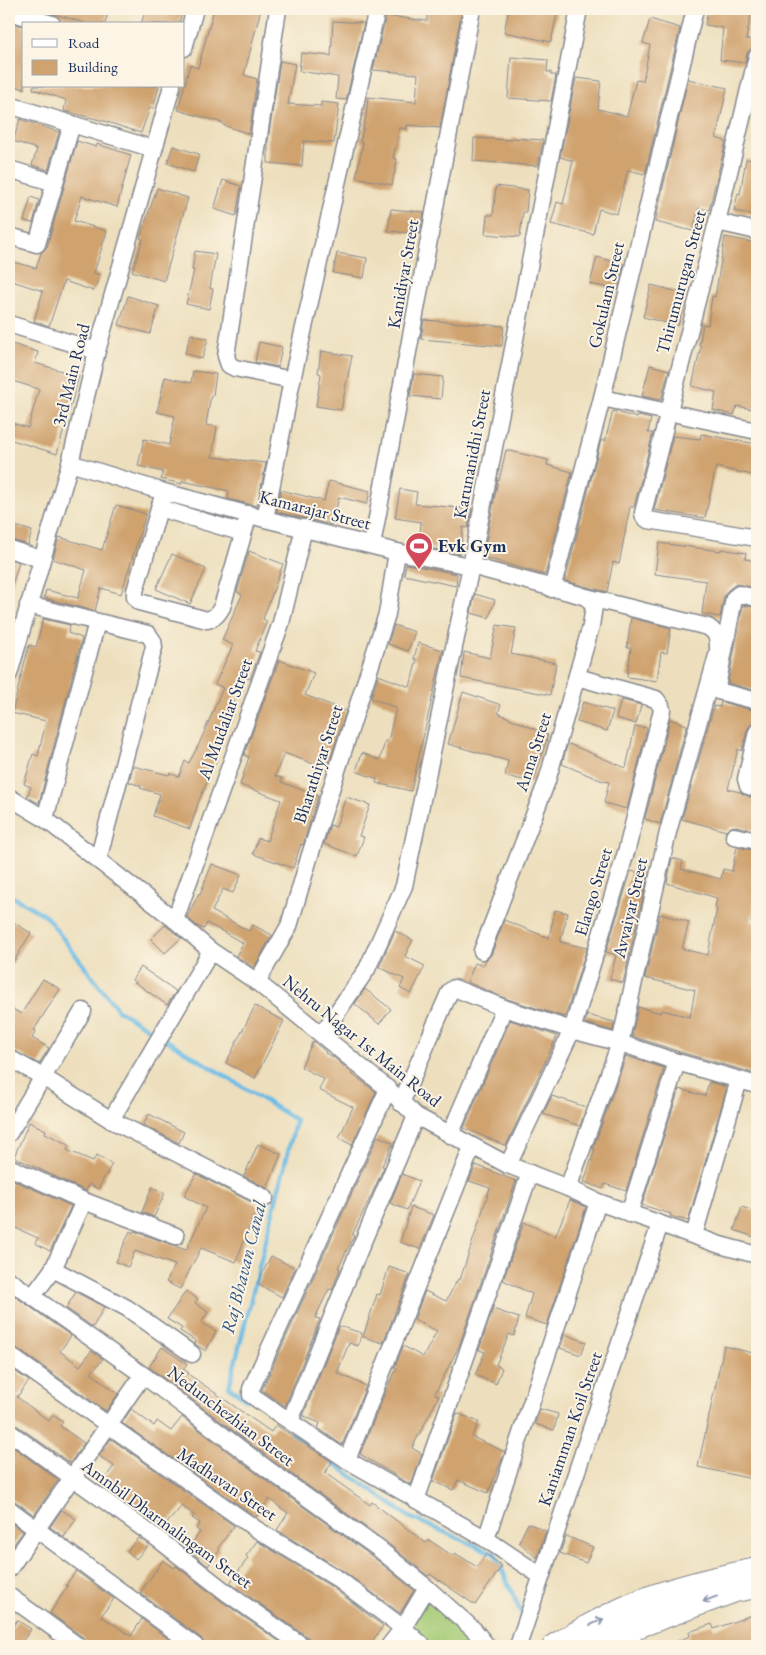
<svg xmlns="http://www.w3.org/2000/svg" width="766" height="1655" font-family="'EB Garamond',serif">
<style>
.green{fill:#a4cb76;stroke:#607d6a}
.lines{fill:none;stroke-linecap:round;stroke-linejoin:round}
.stream{stroke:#6abbe5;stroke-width:4.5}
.building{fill:#cfa26e}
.minor-casing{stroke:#84878e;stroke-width:19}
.secondary-casing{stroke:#84878e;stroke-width:26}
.minor{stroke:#fff;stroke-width:16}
.secondary{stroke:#fff;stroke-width:24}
.oneway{stroke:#8d97ae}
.labels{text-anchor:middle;stroke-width:4;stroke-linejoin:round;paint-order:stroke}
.street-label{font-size:18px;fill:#1b2f5e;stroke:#fcf5e5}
.poi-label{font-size:18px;font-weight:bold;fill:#1b2f5e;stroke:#fcf5e5;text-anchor:start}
.water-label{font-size:19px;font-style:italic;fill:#335986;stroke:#fcf5e5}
</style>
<rect width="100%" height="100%" fill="#fcf5e5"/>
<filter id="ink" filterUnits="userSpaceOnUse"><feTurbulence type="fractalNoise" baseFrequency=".02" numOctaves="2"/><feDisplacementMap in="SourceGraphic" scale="10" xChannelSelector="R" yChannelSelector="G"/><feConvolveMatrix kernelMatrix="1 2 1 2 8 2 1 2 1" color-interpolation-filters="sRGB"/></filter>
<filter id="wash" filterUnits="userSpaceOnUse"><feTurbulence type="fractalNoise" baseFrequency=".0096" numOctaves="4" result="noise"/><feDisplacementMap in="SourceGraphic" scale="20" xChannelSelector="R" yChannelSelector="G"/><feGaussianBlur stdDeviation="1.12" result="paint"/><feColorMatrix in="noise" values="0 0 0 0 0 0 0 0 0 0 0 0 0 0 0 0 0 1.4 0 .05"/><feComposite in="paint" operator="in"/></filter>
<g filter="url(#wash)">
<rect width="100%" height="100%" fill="#eddfbd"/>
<polygon class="green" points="429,1594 481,1646 432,1646 410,1626"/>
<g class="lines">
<g class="stream">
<polyline points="9,895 45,915 118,1010 296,1120 229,1387 247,1400"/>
<polyline points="292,1433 409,1517 495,1554 523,1617"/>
</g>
</g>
<g id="blocks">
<g class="building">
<polygon points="48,9 109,9 105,24 88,24 48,12"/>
<polygon points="146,9 183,9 179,24 141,24"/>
<polygon points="214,9 261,9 244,75 257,79 249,134 223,125 223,123 178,110 190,65 198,68"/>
<polygon points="428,9 462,9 440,128 407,125 407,129 400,128 393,158 397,159 392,185 356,177 363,143 360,142 366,117 368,97 416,102 418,74 373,70 386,16 427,21"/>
<polygon points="509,9 558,9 551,42 504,32"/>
<polygon points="708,9 752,9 746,39 754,40 753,47 747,53 745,63 720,60 723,28 705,25"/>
<polygon points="650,19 680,28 645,174 628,170 617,214 599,209 593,234 551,224 557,202 563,204 573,161 560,157 576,78 601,81 598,109 627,116 636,80 643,81 650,45 643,43"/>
<polygon points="333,21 364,23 346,100 336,99 338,77 299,71 301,53 331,56"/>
<polygon points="12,23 24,26 24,89 9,84 9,40"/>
<polygon points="511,57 548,60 547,72 551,72 551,75 556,75 551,101 508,98"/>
<polygon points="280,61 295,64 288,104 321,106 321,102 339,104 334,143 304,141 302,166 268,163 268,140"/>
<polygon points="688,79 727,88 716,138 725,141 725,145 709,210 699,208 693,231 655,222"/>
<polygon points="33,86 159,86 153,108 150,107 141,133 104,121 64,111 66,100 33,89"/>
<polygon points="20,119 59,132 48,170 32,165 37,149 13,141"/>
<polygon points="474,138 512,140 512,138 543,140 538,166 473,161"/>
<polygon points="77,141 96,147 97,144 131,155 117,207 82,196 74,221 107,231 94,273 100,275 94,291 64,281 49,326 34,321 43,291 9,280 9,261 36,268 41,253 47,247"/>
<polygon points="173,146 199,154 194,172 167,163"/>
<polygon points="746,159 757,161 757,215 734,211 738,193 740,194"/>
<polygon points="223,180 241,186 236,216 214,209"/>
<polygon points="496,186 528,190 526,212 523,212 520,237 485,234 487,215 493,215"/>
<polygon points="157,188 188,198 164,281 132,271 143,239 140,238"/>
<polygon points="31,197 39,200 33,223 24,221"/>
<polygon points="391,209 424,212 420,234 388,231"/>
<polygon points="725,237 757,243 757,410 737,406 734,415 713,410 716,392 692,386 701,346 699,346 703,324 708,325 712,296 715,297"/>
<polygon points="195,251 216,254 210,288 213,289 209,309 186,304 194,270 192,270"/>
<polygon points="337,253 367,258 364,278 333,273"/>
<polygon points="597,257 624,264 618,290 590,284"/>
<polygon points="651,285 687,294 678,326 643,317"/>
<polygon points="128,296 159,306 150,334 119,325"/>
<polygon points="424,320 504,326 502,346 421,339"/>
<polygon points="191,334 208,339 202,359 185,353"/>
<polygon points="259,342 282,347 278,367 255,362"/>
<polygon points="9,343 38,352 35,363 79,376 57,454 9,439 9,422 28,428 39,389 9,380"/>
<polygon points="321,351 352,356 341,410 316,406 321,374 318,373"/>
<polygon points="650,365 669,370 661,400 642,396"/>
<polygon points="193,371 216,374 213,395 211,395 206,425 217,427 212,457 266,463 257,506 228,499 229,491 182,481 182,484 161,479 163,472 138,466 144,439 169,445 175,416 157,412 165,377 191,383"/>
<polygon points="414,374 443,377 441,399 410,396"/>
<polygon points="613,411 637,418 638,416 651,419 648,433 653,433 634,507 630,507 619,564 613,562 607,592 565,581 601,440 605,441"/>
<polygon points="701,434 757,444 757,476 716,467 705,518 654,510 673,436 700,439"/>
<polygon points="506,450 548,460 547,465 572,472 545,575 483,557 498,480 499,481"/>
<polygon points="329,481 370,491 367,504 339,497 332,525 277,512 281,490 324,501"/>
<polygon points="400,489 417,492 415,504 472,509 468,528 463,527 460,554 419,546 421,522 395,518"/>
<polygon points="116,505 146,514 121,594 101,588 95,611 44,598 46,590 78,598 86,570 53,559 59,537 102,550"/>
<polygon points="9,524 32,531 28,545 9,539"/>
<polygon points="659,543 721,551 721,549 746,553 745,559 757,561 757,588 736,584 728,590 724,596 720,617 702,614 706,581 655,574"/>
<polygon points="249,551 283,564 263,619 267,621 255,651 260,652 250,679 244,677 229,712 233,714 219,745 221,746 215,758 217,759 198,803 190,829 153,816 160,794 140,788 141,786 129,782 133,766 169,775 170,773 179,777 185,761 189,763 199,744 223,688 215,684 233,645 222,640 242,595 237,592"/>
<polygon points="172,554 206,569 190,604 156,589"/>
<polygon points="9,559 19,562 12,585 9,584"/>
<polygon points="406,564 457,574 456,586 404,575"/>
<polygon points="475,594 495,600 489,618 471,613"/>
<polygon points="743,605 757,608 757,691 728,683"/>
<polygon points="631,618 671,628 667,653 661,652 657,681 627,677 631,648 627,648"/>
<polygon points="43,619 70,625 68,633 82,638 39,803 27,797 31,787 24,784 33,754 38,756 46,721 12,713 29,645 36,647"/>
<polygon points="394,625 415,632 408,651 388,644"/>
<polygon points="497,625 516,628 511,654 556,663 550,695 461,678 464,652 490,658"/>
<polygon points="418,643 443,650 411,791 376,783 377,779 356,771 362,753 380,760 385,741 388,741 396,708 371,698 378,675 410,687 417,659 414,659"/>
<polygon points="279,660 314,673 305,695 346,711 327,769 284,753 275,776 282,778 281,782 318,796 303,845 301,844 293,868 253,854 258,838 267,841 281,800 240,785 249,757 244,755"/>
<polygon points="463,692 501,705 498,713 548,735 533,782 505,776 508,761 448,744"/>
<polygon points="621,700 641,705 636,724 616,718"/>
<polygon points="583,702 613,711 607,731 577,722"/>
<polygon points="721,702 756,711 752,723 747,730 742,751 738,749 728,789 740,792 745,795 757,799 757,831 736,826 731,827 726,831 682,819 714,706 720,707"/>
<polygon points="670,719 687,725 660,824 645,819"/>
<polygon points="635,726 647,728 627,809 604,803 609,782 600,780 562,764 566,749 569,744 626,768"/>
<polygon points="346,797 370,805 359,836 364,837 357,856 324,844 330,825 336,827"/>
<polygon points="737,847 757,851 757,891 751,922 757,923 757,1074 680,1052 632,1036 638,1007 661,1013 662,1010 690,1017 695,990 645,978 660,914 689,922 682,949 708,955 717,908 715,907 717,898 667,883 672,858 683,861 681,869 721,879 723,869 732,871"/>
<polygon points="212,864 241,875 233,893 223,889 212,911 249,931 253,925 272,935 254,968 236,956 243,943 207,923 204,929 197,926 187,917 199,893 200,894"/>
<polygon points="631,871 648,875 623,983 610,979 616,955 606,952"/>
<polygon points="555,910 568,913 560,942 587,948 565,1017 507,999 467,982 475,963 483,966 486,960 491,955 504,920 549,938"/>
<polygon points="13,922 31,933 9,969 9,930"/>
<polygon points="165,925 181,938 165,953 151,939"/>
<polygon points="395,931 413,940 405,956 425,966 411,994 400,988 404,979 379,967"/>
<polygon points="141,967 176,991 167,1005 132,980"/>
<polygon points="43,979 60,989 34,1030 36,1031 32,1038 49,1048 39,1064 9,1048 9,1007 21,1014"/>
<polygon points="365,989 391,1009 379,1024 355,1004"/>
<polygon points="255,1006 284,1021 255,1078 226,1063"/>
<polygon points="587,1015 614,1022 613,1031 585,1023"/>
<polygon points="510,1020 557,1036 506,1146 464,1128"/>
<polygon points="313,1041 326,1052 325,1053 333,1057 352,1073 351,1074 359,1079 376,1092 352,1145 339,1138 353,1107 319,1090 324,1079 301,1067"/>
<polygon points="626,1056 664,1068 626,1191 605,1184 603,1189 584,1182 595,1149 593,1149"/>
<polygon points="709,1082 727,1087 688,1221 670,1216 671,1214 642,1205 679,1089 705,1096"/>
<polygon points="552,1096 586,1107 580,1126 543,1114"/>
<polygon points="149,1114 184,1132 179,1143 143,1125"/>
<polygon points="29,1122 46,1130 45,1133 69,1145 67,1150 93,1161 97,1155 112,1164 98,1189 89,1184 86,1191 14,1157"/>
<polygon points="378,1136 393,1143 382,1166 384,1167 371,1196 352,1235 354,1236 338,1268 340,1269 334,1285 332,1290 329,1289 315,1318 320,1319 285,1406 262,1390"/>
<polygon points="258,1144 281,1154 267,1188 244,1176"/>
<polygon points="476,1165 516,1181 459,1346 435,1394 439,1396 412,1448 422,1454 411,1485 360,1454 387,1388 397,1368 395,1367 403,1346 423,1357 437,1331 414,1320 425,1291 446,1301 458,1279 460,1280 490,1188 469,1181"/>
<polygon points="196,1174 261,1207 257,1219 253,1217 236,1262 201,1248 180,1289 166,1282 175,1265 135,1251 128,1267 116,1262 130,1231 133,1233 134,1231 186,1250 206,1208 184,1196"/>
<polygon points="402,1174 419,1181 407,1210 390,1203"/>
<polygon points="13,1180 71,1206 50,1251 35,1243 38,1238 9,1225 9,1188"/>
<polygon points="152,1187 165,1193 154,1217 142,1212"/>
<polygon points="570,1200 586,1207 547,1325 525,1318 532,1294 503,1280 524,1222 555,1237"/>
<polygon points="411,1207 434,1215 420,1249 400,1242"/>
<polygon points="742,1207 757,1212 757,1238 734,1230"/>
<polygon points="271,1256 295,1268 282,1297 257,1284"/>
<polygon points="389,1267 410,1274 383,1343 363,1337 377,1294 380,1295"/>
<polygon points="186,1291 198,1299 195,1303 208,1312 201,1323 216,1331 206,1351 195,1344 196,1341 180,1331 182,1328 167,1319"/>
<polygon points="9,1292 71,1336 60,1351 80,1366 91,1351 103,1359 91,1373 118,1394 106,1411 15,1347 9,1345"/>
<polygon points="76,1292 104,1307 93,1327 66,1308"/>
<polygon points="493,1309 519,1318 514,1336 509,1334 496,1365 502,1368 496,1384 475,1375 485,1352 479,1350"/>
<polygon points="339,1326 362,1333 358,1346 349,1343 337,1373 366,1386 342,1445 318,1428 320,1423 303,1416"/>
<polygon points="565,1334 586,1342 581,1355 560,1348"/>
<polygon points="724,1346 757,1354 757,1480 698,1467"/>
<polygon points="162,1347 187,1364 183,1369 189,1373 188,1374 271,1432 276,1425 332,1462 325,1473 370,1505 372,1502 426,1543 429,1540 453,1556 455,1553 477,1567 486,1554 502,1566 475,1605 430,1574 428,1576 385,1541 272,1460 149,1367"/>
<polygon points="9,1367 29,1381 17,1397 49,1421 53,1415 63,1422 60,1426 84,1443 70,1463 15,1424 9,1422"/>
<polygon points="131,1409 154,1426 157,1421 171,1431 182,1417 260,1476 373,1557 414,1590 400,1613 343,1571 277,1530 288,1513 269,1499 256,1517 122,1423"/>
<polygon points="540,1409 558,1414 554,1430 535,1424"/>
<polygon points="457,1413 479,1422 472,1437 505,1452 488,1493 458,1480 453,1490 433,1481"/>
<polygon points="111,1439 234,1526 218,1548 220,1550 208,1566 188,1549 200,1532 196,1529 200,1523 192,1518 194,1515 182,1506 162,1529 100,1485 114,1466 99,1456"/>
<polygon points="9,1444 58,1480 34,1515 15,1501 9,1499"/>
<polygon points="62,1510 76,1519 64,1537 50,1527"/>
<polygon points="9,1521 23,1532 13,1545 9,1542"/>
<polygon points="528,1523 546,1531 537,1558 519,1542"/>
<polygon points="566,1536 593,1547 586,1563 560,1553"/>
<polygon points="139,1538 149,1545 136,1559 127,1551"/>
<polygon points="257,1541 332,1587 383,1626 369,1646 313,1646 309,1638 230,1583 248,1558 246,1556"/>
<polygon points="163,1560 174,1568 176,1566 221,1601 286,1646 208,1646 204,1644 201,1638 140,1593"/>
<polygon points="76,1571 114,1599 101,1616 131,1636 142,1619 178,1646 91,1646 88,1644 84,1638 50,1613 68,1586 66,1585"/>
<polygon points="757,1613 757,1646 667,1646 667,1645 690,1636 689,1632 712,1624 714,1629"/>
<polygon points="17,1620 31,1629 19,1646 9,1641 9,1633"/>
</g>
</g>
</g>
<g filter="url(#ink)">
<use href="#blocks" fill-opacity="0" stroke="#84878e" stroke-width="1"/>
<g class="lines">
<g class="minor-casing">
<g id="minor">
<polyline points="278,9 226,356 229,365 235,368 292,380"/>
<polyline points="9,12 52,24"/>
<polyline points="184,48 195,9"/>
<polyline points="757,56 717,222 643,513 644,517 648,520 757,538"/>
<polyline points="9,105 154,149"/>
<polyline points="9,169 55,183"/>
<polyline points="717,222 757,231"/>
<polyline points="9,236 37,244 72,124"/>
<polyline points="9,324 97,351"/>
<polyline points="602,398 757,431"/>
<path d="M70,463L164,492L265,519L397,552L471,566L580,595C587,597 590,600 594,606L591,626L547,781L482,951"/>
<path d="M164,492L135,591V597L139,602L207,620C215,618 218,614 222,607L249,514"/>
<polyline points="159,508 243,533"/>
<polyline points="265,519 292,380 377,9"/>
<polyline points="372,545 472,9"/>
<polyline points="9,549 41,559"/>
<polyline points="552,589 602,398 695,9"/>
<polyline points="757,598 739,594 734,598 717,687 718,691 757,701"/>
<polyline points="28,605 148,634 153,641 154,647 98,860"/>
<polyline points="9,674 70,463 97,351 172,86"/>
<polyline points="757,732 746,779 748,786 757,789"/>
<polyline points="9,797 45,819 175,920 211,951 257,982 388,1089 416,1116 508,1165 568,1188 598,1202 720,1245 757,1255"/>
<polyline points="45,819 97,622"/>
<polyline points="734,836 757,841"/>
<polyline points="175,920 281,623 304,528"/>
<polyline points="257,982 289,926 310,855 387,614 397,552"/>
<polyline points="322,1034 367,969 404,886 471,566 579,9"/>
<polyline points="9,1058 43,1077 111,1120 265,1198"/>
<polyline points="388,1089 251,1389 251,1395 347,1460 486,1539 541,1576"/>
<polyline points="401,1103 450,991 454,988 504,1008 572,1030 620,1043 677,1062 757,1085"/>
<polyline points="111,1120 211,951"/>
<polyline points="9,1133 83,1011"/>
<polyline points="450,1135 504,1008"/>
<polyline points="508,1165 572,1030 627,849 662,710 661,706 656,699 577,677"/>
<polyline points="9,1167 84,1201 176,1236"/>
<path d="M568,1188L620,1043L668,832L718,652C718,641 719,634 708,627L586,597"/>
<polyline points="629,1214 677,1062"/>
<polyline points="694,1235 739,1080"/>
<polyline points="53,1269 127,1308 192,1354"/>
<polyline points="9,1280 143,1375 266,1468 379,1549 427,1588 474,1630 487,1646"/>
<polyline points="33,1296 53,1269 84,1201"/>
<polyline points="9,1355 256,1529 338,1579 403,1628 423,1646"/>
<polyline points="290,1421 353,1265 416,1116"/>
<polyline points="9,1432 158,1539 227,1593 303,1646"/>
<polyline points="347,1460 472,1147"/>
<polyline points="416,1500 530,1173"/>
<polyline points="9,1509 195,1646"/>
<polyline points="486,1539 598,1202"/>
<polyline points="9,1569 143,1375"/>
<polyline points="9,1596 78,1646"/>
<polyline points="626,1630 636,1646"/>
<polyline points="389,1646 403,1628 427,1588"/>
<polyline points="518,1646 660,1224"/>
</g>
</g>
<g class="secondary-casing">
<g id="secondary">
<path d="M555,1646C585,1628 617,1610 650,1598C684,1586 722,1577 757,1570"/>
<polyline points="591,1646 626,1630 735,1590 751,1587"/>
</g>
</g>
<use href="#minor" class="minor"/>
<use href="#secondary" class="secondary"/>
</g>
<defs><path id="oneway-shaft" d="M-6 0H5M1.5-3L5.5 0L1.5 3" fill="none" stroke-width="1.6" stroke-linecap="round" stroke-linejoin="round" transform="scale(1.25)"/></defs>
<g class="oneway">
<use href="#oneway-shaft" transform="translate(710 1599) rotate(160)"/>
<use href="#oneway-shaft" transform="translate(597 1622) rotate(-24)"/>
</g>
</g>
<defs>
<g id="stadium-pin" transform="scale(1.4375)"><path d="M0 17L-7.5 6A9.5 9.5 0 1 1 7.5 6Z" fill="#d1495b" stroke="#fcf5e5"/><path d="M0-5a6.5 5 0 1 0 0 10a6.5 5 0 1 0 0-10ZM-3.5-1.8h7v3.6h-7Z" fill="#fff"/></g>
</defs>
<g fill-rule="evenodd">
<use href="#stadium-pin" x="419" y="546"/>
</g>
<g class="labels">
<g class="street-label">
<text transform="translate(403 274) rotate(-80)" y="6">Kanidiyar Street</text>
<text transform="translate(681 282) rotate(-75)" y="6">Thirumurugan Street</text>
<text transform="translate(606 295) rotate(-77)" y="6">Gokulam Street</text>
<text transform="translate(71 375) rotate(-76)" y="6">3rd Main Road</text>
<text transform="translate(472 454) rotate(-79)" y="6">Karunanidhi Street</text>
<text transform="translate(315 510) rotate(14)" y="6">Kamarajar Street</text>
<text transform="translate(225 719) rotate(-70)" y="6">Al Mudaliar Street</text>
<text transform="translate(533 752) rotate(-72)" y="6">Anna Street</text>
<text transform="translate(318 764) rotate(-72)" y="6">Bharathiyar Street</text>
<text transform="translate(593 892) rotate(-73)" y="6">Elango Street</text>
<text transform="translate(630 908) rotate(-77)" y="6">Avvaiyar Street</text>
<text transform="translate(362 1041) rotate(39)" y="6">Nehru Nagar 1st Main Road</text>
<text transform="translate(231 1416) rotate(37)" y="6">Nedunchezhian Street</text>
<text transform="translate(570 1429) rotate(-71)" y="6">Kaniamman Koil Street</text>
<text transform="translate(227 1484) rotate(34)" y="6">Madhavan Street</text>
<text transform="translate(167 1524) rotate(36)" y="6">Amnbil Dharmalingam Street</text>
</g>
<g class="poi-label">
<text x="438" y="552">Evk Gym</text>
</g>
<g class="water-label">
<text transform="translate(243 1267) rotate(-76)" y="7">Raj Bhavan Canal</text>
</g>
</g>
<rect width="766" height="1655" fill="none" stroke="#fcf5e5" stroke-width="30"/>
<rect x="22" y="22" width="162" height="65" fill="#fcf5e5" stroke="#a2a6af"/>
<rect x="32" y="39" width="25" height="8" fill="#ffffff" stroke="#a2a6af"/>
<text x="68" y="48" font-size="15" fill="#1b2f5e">Road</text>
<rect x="32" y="60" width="25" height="15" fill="#cfa26e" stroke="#a2a6af"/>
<text x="68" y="72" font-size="15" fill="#1b2f5e">Building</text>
</svg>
